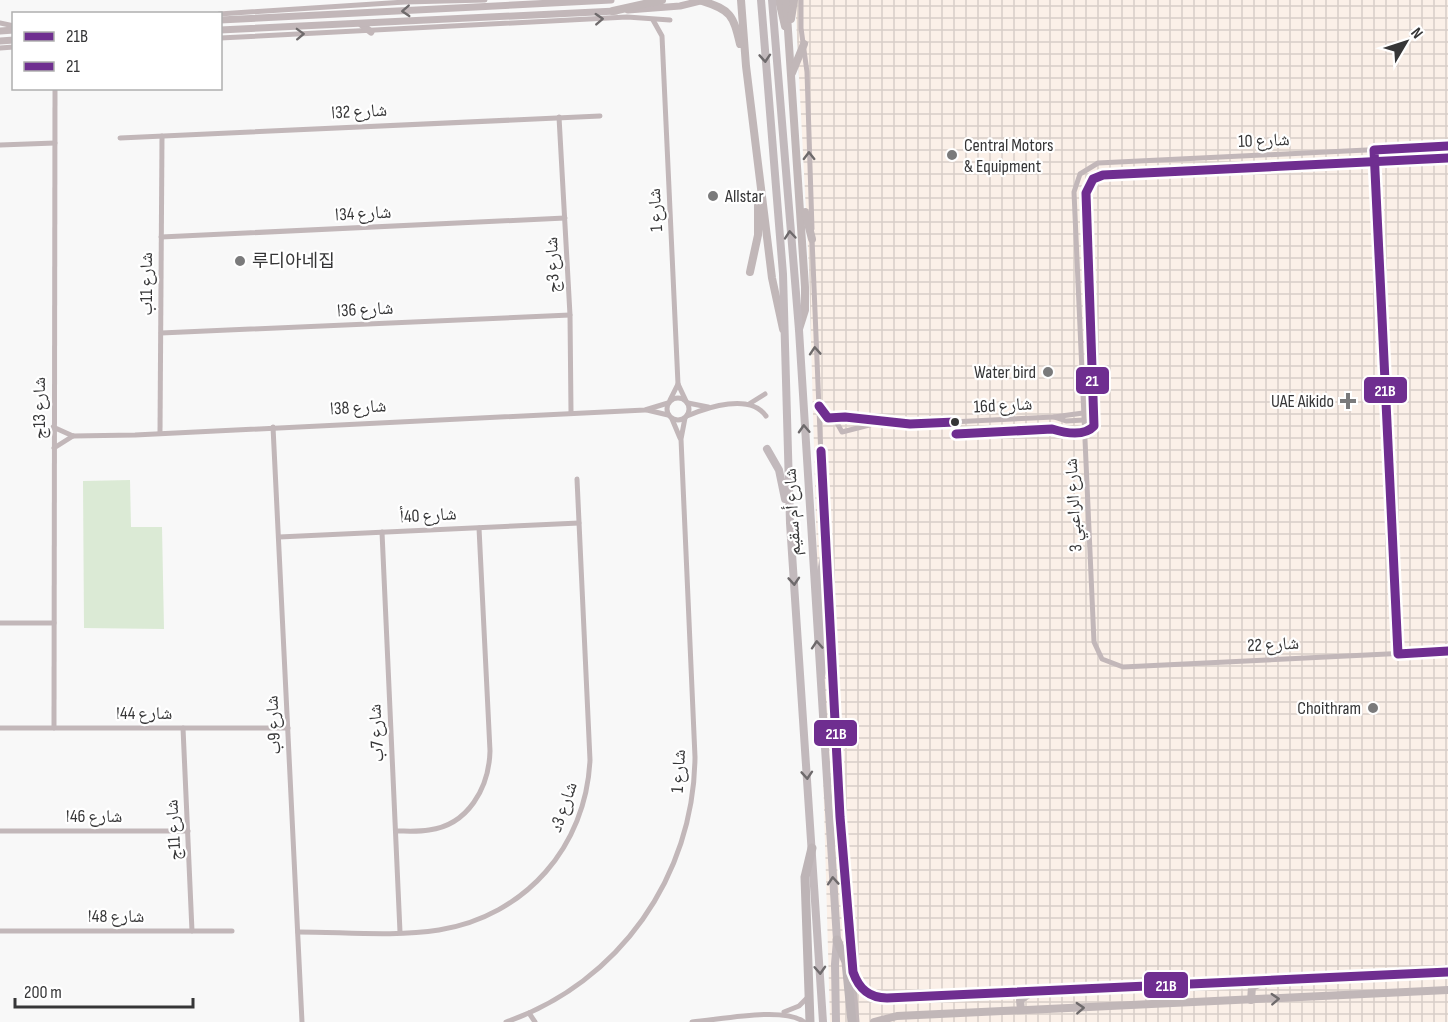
<svg xmlns="http://www.w3.org/2000/svg" width="1448" height="1022" font-family="'Sofia Sans Condensed','Noto Naskh Arabic','Noto Sans KR',sans-serif">
<style>
.industrial{fill:url(#industrial-grid)}
.green{fill:#dbead5}
.lines{fill:none;stroke-linecap:round;stroke-linejoin:round}
.minor{stroke:#c2b7b9;stroke-width:5}
.tertiary{stroke:#c2b7b9;stroke-width:7}
.secondary{stroke:#c1b7b8;stroke-width:8}
.primary{stroke:#c2b9bc;stroke-width:8}
.motorway{stroke:#bdb4b6;stroke-width:9}
.bus-1-casing{stroke:#fff;stroke-width:14}
.bus-2-casing{stroke:#fff;stroke-width:14}
.bus-1{stroke:#6f2e90;stroke-width:9}
.bus-2{stroke:#6f2e90;stroke-width:9}
.oneway{stroke:#6e6a6b}
.oneway2{stroke:#6e6a6c}
.poi-dot{fill:#7a7a7b;stroke:#fff;stroke-width:2}
.bus-dot{fill:#363637;stroke:#fff;stroke-width:2}
.labels{text-anchor:middle;stroke-width:4.5;stroke-linejoin:round;paint-order:stroke}
.street-label{font-size:18px;fill:#363637;stroke:#fff}
.poi-label{font-size:18px;fill:#363637;stroke:#fff;text-anchor:start}
.line-badge{stroke:#fff;stroke-width:2}
.badge-label{font-size:16px;text-anchor:middle;font-weight:bold;fill:#fff}
</style>
<defs>
<pattern id="industrial-grid" width="8" height="8" patternUnits="userSpaceOnUse" patternTransform="scale(1.5)"><rect width="8" height="8" fill="#fbf0e8"/><path d="M0 4h8M4 0v8" fill="none" stroke="#d8cec8"/></pattern>
</defs>
<rect width="100%" height="100%" fill="#f8f8f8"/>
<polygon class="industrial" points="795,0 1448,0 1448,1022 830,1022 809,269"/>
<polygon class="green" points="130,480 131,527 162,527 164,629 84,628 83,481"/>
<g class="lines">
<g class="minor">
<polyline points="801,0 801,28 807,72 812,229"/>
<polyline points="219,14 405,2 485,0"/>
<polyline points="653,20 662,36 678,384 686,401"/>
<polyline points="0,23 14,26"/>
<polyline points="220,38 627,17 670,20"/>
<polyline points="0,48 14,47"/>
<polyline points="559,117 570,315 571,412"/>
<polyline points="120,138 600,116"/>
<polyline points="0,145 55,143"/>
<polyline points="1448,146 1098,163 1080,174 1074,192 1094,642 1102,659 1123,667 1448,651"/>
<polyline points="161,237 565,218"/>
<polyline points="812,238 825,555"/>
<polyline points="161,333 570,315"/>
<circle cx="678" cy="409" r="11"/>
<polyline points="670,400 678,384"/>
<polyline points="688,403 708,407"/>
<polyline points="749,404 765,394"/>
<polyline points="819,408 828,418 845,417 910,424 1054,417 1083,413"/>
<polyline points="647,410 668,415"/>
<path d="M687,416C708,407 750,393 766,416"/>
<polyline points="1054,417 1066,421 1084,420"/>
<polyline points="840,418 837,423 842,432 881,422"/>
<polyline points="672,419 680,438"/>
<polyline points="53,427 73,436 135,435 645,410 668,403"/>
<polyline points="273,427 302,1022"/>
<polyline points="160,432 162,136"/>
<polyline points="54,448 73,436"/>
<polyline points="382,532 400,932"/>
<polyline points="279,537 579,523"/>
<polyline points="825,567 840,817 857,1022"/>
<polyline points="0,623 54,623"/>
<polyline points="0,728 288,728"/>
<polyline points="54,728 55,88"/>
<polyline points="183,728 192,931"/>
<polyline points="0,831 188,831"/>
<path d="M396,831C406,831 418,832 429,830C468,825 489,788 490,751L479,528"/>
<polyline points="0,931 232,931"/>
<path d="M298,932C344,932 394,937 439,930C526,916 586,846 590,760L577,479"/>
<polyline points="784,1012 799,1006 808,997"/>
<polyline points="529,1013 535,1022"/>
<path d="M506,1022C619,983 694,876 695,757L681,439L685,418"/>
<path d="M692,1022C719,1020 784,1006 804,1022"/>
</g>
<g class="tertiary">
<polyline points="628,10 680,6 704,0"/>
<polyline points="220,20 611,0"/>
<polyline points="361,24 371,32"/>
<polyline points="220,30 616,11"/>
<polyline points="0,31 14,30"/>
<polyline points="0,41 14,40"/>
</g>
<g class="secondary">
<polyline points="741,0 746,66 772,278 783,329"/>
<polyline points="779,0 785,26"/>
<polyline points="786,0 805,287 805,310 799,329"/>
<path d="M702,1C731,10 733,15 740,44"/>
<polyline points="613,11 662,0"/>
<polyline points="791,19 794,0"/>
<polyline points="792,73 804,44"/>
<polyline points="805,212 812,239"/>
<polyline points="750,272 758,235 758,196"/>
<path d="M853,972C857,987 866,996 881,999L1448,972"/>
<polyline points="1251,1000 1252,987 1261,983"/>
<polyline points="1021,1010 1020,1000 1029,994"/>
<polyline points="874,1022 897,1016 1448,990"/>
</g>
<g class="primary">
<polyline points="761,0 783,274 790,523 823,1022"/>
<polyline points="772,0 799,330 837,940 835,964 836,1022"/>
<polyline points="767,449 779,470 785,499"/>
<path d="M821,676C833,636 813,593 825,553"/>
</g>
<g class="motorway">
<polyline points="837,940 846,962 852,1022"/>
<polyline points="810,1022 805,877 812,848"/>
</g>
<g class="bus-1-casing">
<g id="bus-1">
<polyline points="1448,146 1374,150 1398,654 1448,651"/>
<polyline points="819,406 828,418 845,417 910,424 955,422"/>
<path d="M821,451L840,817L853,972C859,989 869,998 887,998L1448,972"/>
</g>
</g>
<g class="bus-2-casing">
<path id="bus-2" d="M956,434L1052,429C1065,433 1084,437 1094,426L1086,193L1093,179L1103,175L1448,158"/>
</g>
<use href="#bus-1" class="bus-1"/>
<use href="#bus-2" class="bus-2"/>
</g>
<defs><path id="oneway-chevron" d="M-2-3.5L2.5 0L-2 3.5" fill="none" stroke-width="1.6" stroke-linecap="round" stroke-linejoin="round" transform="scale(1.5)"/></defs>
<g class="oneway">
<use href="#oneway-chevron" transform="translate(406 11) rotate(177)"/>
<use href="#oneway-chevron" transform="translate(599 19) rotate(-3)"/>
<use href="#oneway-chevron" transform="translate(300 34) rotate(-2)"/>
<use href="#oneway-chevron" transform="translate(809 156) rotate(-91)"/>
<use href="#oneway-chevron" transform="translate(815 351) rotate(-94)"/>
<use href="#oneway-chevron" transform="translate(1275 999) rotate(-3)"/>
<use href="#oneway-chevron" transform="translate(1080 1008) rotate(-3)"/>
</g>
<g class="oneway2">
<use href="#oneway-chevron" transform="translate(765 58) rotate(86)"/>
<use href="#oneway-chevron" transform="translate(790 235) rotate(-95)"/>
<use href="#oneway-chevron" transform="translate(804 429) rotate(-93)"/>
<use href="#oneway-chevron" transform="translate(794 581) rotate(86)"/>
<use href="#oneway-chevron" transform="translate(817 645) rotate(-94)"/>
<use href="#oneway-chevron" transform="translate(807 775) rotate(86)"/>
<use href="#oneway-chevron" transform="translate(833 881) rotate(-94)"/>
<use href="#oneway-chevron" transform="translate(820 970) rotate(87)"/>
</g>
<g class="poi-dot">
<circle cx="952" cy="155" r="6"/>
<circle cx="713" cy="196" r="6"/>
<circle cx="240" cy="261" r="6"/>
<circle cx="1048" cy="372" r="6"/>
<path d="M1345 392h6v6h6v6h-6v6h-6v-6h-6v-6h6z"/>
<circle cx="1373" cy="708" r="6"/>
</g>
<circle class="bus-dot" cx="955" cy="422" r="5"/>
<g class="labels">
<g class="street-label">
<text transform="translate(359 111) rotate(-3)" y="6">شارع 32ا</text>
<text transform="translate(1264 140) rotate(-2)" y="6">شارع 10</text>
<text transform="translate(655 210) rotate(-93)" y="6">شارع 1</text>
<text transform="translate(363 213) rotate(-3)" y="6">شارع 34ا</text>
<text transform="translate(552 265) rotate(-92)" y="6">شارع 3ج</text>
<text transform="translate(146 284) rotate(-90)" y="6">شارع 11ب</text>
<text transform="translate(365 309) rotate(-3)" y="6">شارع 36ا</text>
<text transform="translate(1003 405) rotate(-3)" y="6">16d شارع</text>
<text transform="translate(358 407) rotate(-3)" y="6">شارع 38ا</text>
<text transform="translate(39 408) rotate(-90)" y="6">شارع 13ج</text>
<text transform="translate(1073 505) rotate(-93)" y="6">شارع الراعبي 3</text>
<text transform="translate(792 512) rotate(-93)" y="6">شارع أم سقيم</text>
<text transform="translate(428 515) rotate(-3)" y="6">شارع 40أ</text>
<text transform="translate(1273 644) rotate(-3)" y="6">شارع 22</text>
<text x="144" y="719">شارع 44ا</text>
<text transform="translate(273 725) rotate(-93)" y="6">شارع 9ب</text>
<text transform="translate(376 733) rotate(-93)" y="6">شارع 7ب</text>
<text transform="translate(678 771) rotate(-87)" y="6">شارع 1</text>
<text transform="translate(563 807) rotate(-71)" y="6">شارع 3د</text>
<text x="94" y="822">شارع 46ا</text>
<text transform="translate(173 830) rotate(-93)" y="6">شارع 11ج</text>
<text x="116" y="922">شارع 48ا</text>
</g>
<g class="poi-label">
<text x="964" y="151">Central Motors<tspan x="964" dy="21">&amp; Equipment</tspan></text>
<text x="725" y="202">Allstar</text>
<text x="252" y="267">루디아네집</text>
<text x="1036" y="378" text-anchor="end">Water bird</text>
<text x="1334" y="407" text-anchor="end">UAE Aikido</text>
<text x="1361" y="714" text-anchor="end">Choithram</text>
</g>
</g>
<g class="line-badge">
<rect x="1075" y="366" width="35" height="29" rx="6" fill="#6f2e90"/>
<rect x="1363" y="376" width="45" height="28" rx="6" fill="#6f2e90"/>
<rect x="813" y="719" width="45" height="28" rx="6" fill="#6f2e90"/>
<rect x="1143" y="971" width="46" height="28" rx="6" fill="#6f2e90"/>
</g>
<g class="badge-label">
<text x="1092" y="386">21</text>
<text x="1385" y="396">21B</text>
<text x="836" y="739">21B</text>
<text x="1166" y="991">21B</text>
</g>
<rect x="12" y="12" width="210" height="78" fill="#ffffff" stroke="#afafaf" stroke-width="1.5"/>
<rect x="24" y="32" width="30" height="9" fill="#6f2e90" stroke="#afafaf" stroke-width="1.5"/>
<text x="66" y="42" font-size="18" fill="#363637">21B</text>
<rect x="24" y="62" width="30" height="9" fill="#6f2e90" stroke="#afafaf" stroke-width="1.5"/>
<text x="66" y="72" font-size="18" fill="#363637">21</text>
<g transform="translate(1406 42) rotate(51)" stroke="#ffffff" stroke-width="4.5" paint-order="stroke">
<path d="M0-4.5L10 22L0 15L-10 22Z" fill="#363637"/>
<text y="-9" font-size="16" font-weight="bold" text-anchor="middle" fill="#363637">N</text>
</g>
<path d="M15 998v9h178v-9" fill="none" stroke="#363637" stroke-width="3"/>
<text x="24" y="998" font-size="18" fill="#363637" stroke="#ffffff" stroke-width="4.5" paint-order="stroke">200 m</text>
</svg>
